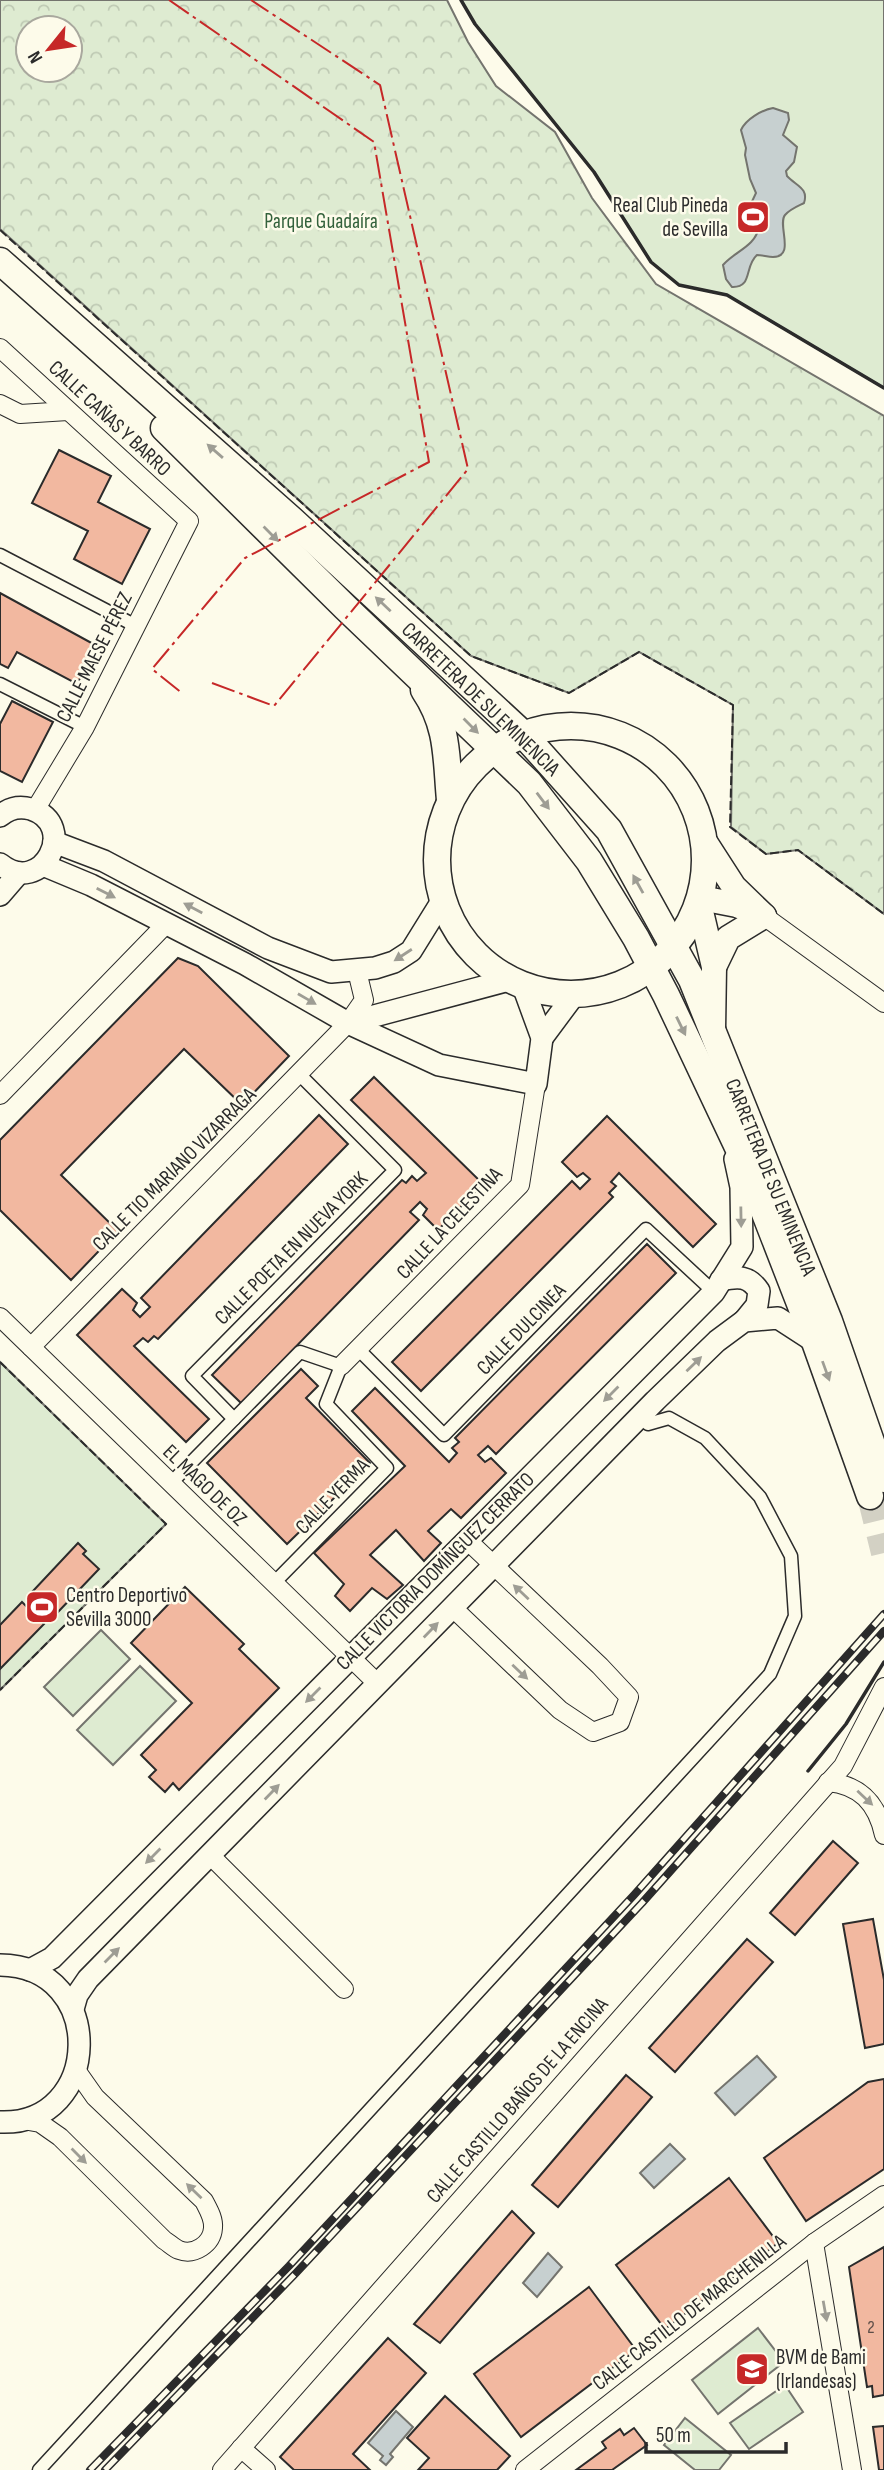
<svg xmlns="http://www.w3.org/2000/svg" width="884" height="2470" font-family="'Sofia Sans Condensed',sans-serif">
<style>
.forest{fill:url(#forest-crowns);stroke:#74746e;stroke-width:2;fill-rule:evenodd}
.garden{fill:#deebd1;stroke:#74746e;stroke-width:2}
.water{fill:#c7d0d0;stroke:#74746e;stroke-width:2}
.building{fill:#f2b8a0;stroke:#2b2b2b;stroke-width:2}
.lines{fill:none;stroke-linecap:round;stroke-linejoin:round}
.primary-tunnel{stroke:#d3d1c4;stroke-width:26;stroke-dasharray:26 13;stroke-linecap:butt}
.pedestrian-casing{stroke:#2b2b2b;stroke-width:15}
.minor-casing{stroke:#2b2b2b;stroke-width:20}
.tertiary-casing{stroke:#2b2b2b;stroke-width:24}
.secondary-casing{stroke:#2b2b2b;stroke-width:27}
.primary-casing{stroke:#2b2b2b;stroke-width:29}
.pedestrian{stroke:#fdfbea;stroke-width:12}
.minor{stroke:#fdfbea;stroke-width:18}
.tertiary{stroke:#fdfbea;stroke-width:21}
.secondary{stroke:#fdfbea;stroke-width:24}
.primary{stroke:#fdfbea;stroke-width:26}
.rail-casing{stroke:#2b2b2b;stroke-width:8}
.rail{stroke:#fdfbea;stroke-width:5;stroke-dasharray:16;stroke-linecap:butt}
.fence{stroke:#2b2b2b;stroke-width:2;stroke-dasharray:9 3.5;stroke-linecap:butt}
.wall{stroke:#2b2b2b;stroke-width:3.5}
.power{stroke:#c62828;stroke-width:2;stroke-dasharray:24 5 3.5 5;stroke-linecap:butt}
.oneway{fill:#9e9d94}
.labels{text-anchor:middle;stroke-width:5;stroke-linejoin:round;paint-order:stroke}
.number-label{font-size:18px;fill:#5d4e48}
.poi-label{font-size:21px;fill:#2b2b2b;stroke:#fdfbea;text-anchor:start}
.park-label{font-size:21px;fill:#34623c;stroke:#fdfbea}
.street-label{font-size:21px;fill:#2b2b2b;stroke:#fdfbea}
</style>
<defs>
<pattern id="forest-crowns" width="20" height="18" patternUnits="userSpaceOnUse" patternTransform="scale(1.75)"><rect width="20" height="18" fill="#deebd1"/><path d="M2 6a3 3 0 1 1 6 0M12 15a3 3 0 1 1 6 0" fill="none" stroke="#bfcab4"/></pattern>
</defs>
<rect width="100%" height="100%" fill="#fdfbea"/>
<path class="forest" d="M0,0H447L468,42L496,86L555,132L592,198L656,284L884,416V914L798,850L766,854L731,827L733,705L639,652L569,693L471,656L0,229ZM28,28H70V70H28Z"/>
<g class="garden">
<polygon points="461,0 884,0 884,388 727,295 679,285 651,262 594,172 475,24"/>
<polygon points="0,1362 166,1524 0,1690"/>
<polygon points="101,1630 130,1659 73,1716 44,1687"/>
<polygon points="140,1666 176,1701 113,1765 77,1730"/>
<polygon points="758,2328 784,2362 718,2414 692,2380"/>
<polygon points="785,2385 803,2412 749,2449 730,2423"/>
<polygon points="685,2418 731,2455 719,2470 695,2470 664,2445"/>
</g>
<g class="water">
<path d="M773,108L788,113L789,120L783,135L797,147L794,162L786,171L787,176C796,186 809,188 804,203C798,206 790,209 785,215C777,225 796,257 773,257C768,257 762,255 757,255C744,266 753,288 732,287L726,279L723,265C735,251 755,247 759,227L748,210L756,193L750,179L745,155L746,148L741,130C746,119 762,110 773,108Z"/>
<polygon points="757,2056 776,2077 735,2115 715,2093"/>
<polygon points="670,2144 685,2159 654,2188 640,2173"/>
<polygon points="548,2253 562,2267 537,2297 523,2283"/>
<polygon points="396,2411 413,2427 390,2454 393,2457 386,2465 380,2460 383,2456 368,2443"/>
</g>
<g class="building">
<polygon points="59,450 111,476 98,502 150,529 122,584 74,559 88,531 32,503"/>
<polygon points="0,593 97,646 77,684 17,652 8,668 0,664"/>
<polygon points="12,701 53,722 22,782 0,771 0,724"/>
<polygon points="178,958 198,966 289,1056 242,1105 184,1049 61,1175 118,1231 71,1280 0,1210 0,1140"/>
<polygon points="374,1077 483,1184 438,1230 423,1215 427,1209 420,1202 410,1212 419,1220 241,1403 212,1375 402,1180 406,1183 412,1176 417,1181 426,1173 351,1100"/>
<polygon points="319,1115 348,1144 158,1339 154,1336 148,1342 143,1338 134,1346 209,1419 186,1442 77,1335 122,1289 137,1303 133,1310 140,1317 150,1307 141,1298"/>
<polygon points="607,1116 716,1224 693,1247 619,1173 611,1182 616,1186 609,1193 613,1197 421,1391 392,1362 572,1181 580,1189 590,1179 583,1173 577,1177 562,1162"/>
<polygon points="647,1244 676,1273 496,1454 488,1446 478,1455 485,1462 491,1458 506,1473 461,1518 451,1509 428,1531 441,1543 424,1561 396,1530 370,1555 403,1585 387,1599 372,1588 350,1611 335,1596 344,1584 314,1553 405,1466 352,1411 375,1388 449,1462 457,1453 452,1448 459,1442 455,1438"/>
<polygon points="301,1369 318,1386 306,1398 370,1463 287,1544 207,1463"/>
<polygon points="78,1543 86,1551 83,1554 99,1569 57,1613 33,1591"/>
<polygon points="185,1587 244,1644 239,1649 279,1688 179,1790 173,1783 165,1792 149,1777 156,1770 141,1755 192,1703 131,1643"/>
<polygon points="22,1602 44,1624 0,1669 0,1625"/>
<polygon points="833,1841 858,1863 795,1935 770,1913"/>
<polygon points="873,1919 884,1980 884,2044 865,2048 843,1924"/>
<polygon points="747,1939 773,1962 675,2072 649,2048"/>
<polygon points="626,2075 652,2097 558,2207 532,2185"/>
<polygon points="884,2079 884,2169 806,2221 764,2158 868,2082"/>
<polygon points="729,2178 778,2243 665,2329 616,2265"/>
<polygon points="512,2211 534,2233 440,2343 414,2324"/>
<polygon points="884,2247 884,2395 873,2397 872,2386 867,2387 849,2267"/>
<polygon points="589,2287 636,2350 521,2437 474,2374"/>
<polygon points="388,2338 426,2373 353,2454 370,2470 294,2470 280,2457"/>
<polygon points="445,2396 510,2456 497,2470 418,2470 429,2458 407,2438"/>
<polygon points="884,2426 884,2470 879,2470 873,2427"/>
<polygon points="634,2428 647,2445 612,2470 576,2470 606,2448 602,2442 620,2429 624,2435"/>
</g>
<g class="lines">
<polyline class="primary-tunnel" points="870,1496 884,1553"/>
<g class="pedestrian-casing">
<g id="pedestrian">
<polyline points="0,555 136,626"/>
<polyline points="0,684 85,727"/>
<polyline points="358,1349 444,1435 646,1229 714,1292"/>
<polyline points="234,1419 192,1376 395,1170 299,1074"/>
<polyline points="171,1483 300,1352 341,1366 326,1404 387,1468 273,1584"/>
<polyline points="39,2470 770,1674 795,1616 791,1556 760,1497 705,1438 669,1418 648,1424"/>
</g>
</g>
<g class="minor-casing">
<g id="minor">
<polyline points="0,348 189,521 85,727 35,810"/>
<polyline points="0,404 20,414 68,411"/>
<polyline points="764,916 884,1003"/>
<polyline points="0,1095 166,924"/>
<polyline points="0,1317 378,1684"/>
<polyline points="31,1347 348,1023 364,1000 357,971"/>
<polyline points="341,1366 520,1185 536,1084"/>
<polyline points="453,1608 560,1710 593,1732 620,1722 629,1697 600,1666 467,1540"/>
<path d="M828,1782C860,1785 877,1803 884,1835"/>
<polyline points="210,1855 344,1989"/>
<path d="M23,2120L40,2123L60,2137L164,2240C169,2243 174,2248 179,2250C194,2256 212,2244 213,2228C214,2218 208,2209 204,2201L95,2097L76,2070"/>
<polyline points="814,2243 852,2470"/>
<polyline points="241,2448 266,2470"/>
<polyline points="222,2470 843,1766 884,1687"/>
<polyline points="525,2470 814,2243 884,2195"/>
</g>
</g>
<g class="tertiary-casing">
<g id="tertiary">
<path d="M0,816C9,808 20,806 31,809C80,825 42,898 0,864"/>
<polyline points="54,842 104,861 268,948 331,972 375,968 394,962 411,951 442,901"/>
<polyline points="43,865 91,885 245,964 348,1023 439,1065 536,1084 542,1038 523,986"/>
<polyline points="0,895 19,873"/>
<polyline points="348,1023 509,980"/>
<polyline points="542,1038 574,995"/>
<path d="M721,1280C739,1276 749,1276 759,1291L757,1305L744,1321"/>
<path d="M0,1965C108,1966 103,2126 0,2122"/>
<polyline points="30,1970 52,1958 714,1292 742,1247 741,1187 735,1159"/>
<polyline points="73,2009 77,1995 88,1979 655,1401 717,1341 744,1321 778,1318 815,1342"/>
</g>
</g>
<g class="secondary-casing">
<g id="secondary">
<polyline points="705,842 734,887 764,916"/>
<polyline points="701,898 737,905 757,913"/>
<polyline points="699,903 714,967 713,1030"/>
<polyline points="714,967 728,938 764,916"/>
</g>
</g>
<g class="primary-casing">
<g id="primary">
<polyline points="0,261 292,520 523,734 609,830 692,980 829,1321 884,1479"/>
<polyline points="164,428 346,608 529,783 589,861 636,938 666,995 745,1162 815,1342 870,1496"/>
<path d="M424,690C449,727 446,758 450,800"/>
<circle cx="571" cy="860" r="134"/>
</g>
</g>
<use href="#pedestrian" class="pedestrian"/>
<use href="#minor" class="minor"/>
<use href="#tertiary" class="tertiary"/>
<use href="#secondary" class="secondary"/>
<use href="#primary" class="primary"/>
<g class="rail-casing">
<g id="rail">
<polyline points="90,2470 289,2266 634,1895 884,1614"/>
<polyline points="105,2470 296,2273 642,1903 884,1631"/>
</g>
</g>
<use href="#rail" class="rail"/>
<g class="fence">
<polyline points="0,230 471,656 569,693 639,652 733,705 730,827 766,854 798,850 884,914"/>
<polyline points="0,1362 166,1524 0,1690"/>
</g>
<g class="wall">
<polyline points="461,0 475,24 594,172 651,262 679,285 727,295 884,388"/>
<polyline points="808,1771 846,1724 884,1662"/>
</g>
<g class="power">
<polyline points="169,0 374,142 429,462 245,558 152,669 182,693"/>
<polyline points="212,683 274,706 468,469 380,85 251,0"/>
</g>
</g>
<defs><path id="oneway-solid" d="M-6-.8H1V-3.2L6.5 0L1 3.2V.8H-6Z" transform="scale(1.75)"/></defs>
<g class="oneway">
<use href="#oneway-solid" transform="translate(215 451) rotate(-139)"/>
<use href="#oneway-solid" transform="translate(271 534) rotate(45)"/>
<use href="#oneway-solid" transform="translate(383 604) rotate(-137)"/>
<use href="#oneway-solid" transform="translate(471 726) rotate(45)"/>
<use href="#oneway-solid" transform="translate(543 801) rotate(53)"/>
<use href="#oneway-solid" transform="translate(638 884) rotate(-119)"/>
<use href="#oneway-solid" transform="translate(106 893) rotate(27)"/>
<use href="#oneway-solid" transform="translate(193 908) rotate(-152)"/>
<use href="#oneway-solid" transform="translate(403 955) rotate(147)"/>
<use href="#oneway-solid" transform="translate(307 999) rotate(30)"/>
<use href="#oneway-solid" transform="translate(681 1026) rotate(64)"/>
<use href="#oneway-solid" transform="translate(741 1217) rotate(89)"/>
<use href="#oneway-solid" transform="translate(694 1364) rotate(-44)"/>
<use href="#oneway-solid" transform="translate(826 1371) rotate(70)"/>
<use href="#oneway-solid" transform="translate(611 1394) rotate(135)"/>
<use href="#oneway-solid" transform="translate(521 1592) rotate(-137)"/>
<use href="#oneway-solid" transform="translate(431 1630) rotate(-46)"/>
<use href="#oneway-solid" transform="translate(520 1672) rotate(43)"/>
<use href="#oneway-solid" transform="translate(313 1695) rotate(135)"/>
<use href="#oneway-solid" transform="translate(272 1792) rotate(-46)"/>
<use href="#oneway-solid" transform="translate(865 1798) rotate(43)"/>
<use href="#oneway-solid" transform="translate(153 1856) rotate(135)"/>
<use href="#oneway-solid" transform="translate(112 1955) rotate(-45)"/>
<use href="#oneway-solid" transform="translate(79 2156) rotate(45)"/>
<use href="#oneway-solid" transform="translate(194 2191) rotate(-136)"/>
<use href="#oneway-solid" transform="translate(825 2311) rotate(80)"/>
</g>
<defs>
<g id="stadium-square" transform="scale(1.75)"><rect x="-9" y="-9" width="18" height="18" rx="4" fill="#c62828" stroke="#fdfbea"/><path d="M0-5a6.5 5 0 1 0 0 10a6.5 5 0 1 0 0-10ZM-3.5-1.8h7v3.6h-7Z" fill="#fff"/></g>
<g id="school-square" transform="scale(1.75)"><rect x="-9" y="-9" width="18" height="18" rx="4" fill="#c62828" stroke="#fdfbea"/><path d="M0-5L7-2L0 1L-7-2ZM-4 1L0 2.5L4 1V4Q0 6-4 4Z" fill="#fff"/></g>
</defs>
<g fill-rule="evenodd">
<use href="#stadium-square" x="753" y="217"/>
<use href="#stadium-square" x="42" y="1607"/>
<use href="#school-square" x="752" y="2369"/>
</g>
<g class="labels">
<g class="number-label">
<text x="871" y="2333">2</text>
</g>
<g class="poi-label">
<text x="728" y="212" text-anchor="end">Real Club Pineda<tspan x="728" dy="24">de Sevilla</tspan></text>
<text x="66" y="1602">Centro Deportivo<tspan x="66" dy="24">Sevilla 3000</tspan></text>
<text x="776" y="2364">BVM de Bami<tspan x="776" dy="24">(Irlandesas)</tspan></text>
</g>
<g class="park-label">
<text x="321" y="228">Parque Guadaíra</text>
</g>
<g class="street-label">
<text transform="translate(110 418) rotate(43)" y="7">CALLE CAÑAS Y BARRO</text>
<text transform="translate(94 657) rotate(-63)" y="7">CALLE MAESE PÉREZ</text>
<text transform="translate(481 699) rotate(44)" y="7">CARRETERA DE SU EMINENCIA</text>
<text transform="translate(174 1169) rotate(-45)" y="7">CALLE TIO MARIANO VIZARRAGA</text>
<text transform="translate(771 1177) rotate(68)" y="7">CARRETERA DE SU EMINENCIA</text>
<text transform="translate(449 1223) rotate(-47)" y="7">CALLE LA CELESTINA</text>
<text transform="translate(291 1248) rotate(-45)" y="7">CALLE POETA EN NUEVA YORK</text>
<text transform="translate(521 1329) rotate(-46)" y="7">CALLE DULCINEA</text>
<text transform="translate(205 1485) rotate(44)" y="7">EL MAGO DE OZ</text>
<text transform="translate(332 1496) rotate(-46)" y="7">CALLE YERMA</text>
<text transform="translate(435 1571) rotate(-45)" y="7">CALLE VICTORIA DOMÍNGUEZ CERRATO</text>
<text transform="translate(517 2100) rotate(-49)" y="7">CALLE CASTILLO BAÑOS DE LA ENCINA</text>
<text transform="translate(689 2312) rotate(-38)" y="7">CALLE CASTILLO DE MARCHENILLA</text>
</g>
</g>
<g transform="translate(49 49) rotate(240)"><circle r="33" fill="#fdfbea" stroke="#a9a89e" stroke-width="2"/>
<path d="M0-5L12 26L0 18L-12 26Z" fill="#c62828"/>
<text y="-10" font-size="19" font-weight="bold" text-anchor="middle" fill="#2b2b2b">N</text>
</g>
<path d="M646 2442v10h140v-10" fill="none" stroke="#2b2b2b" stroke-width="3.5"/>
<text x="656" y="2442" font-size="21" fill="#2b2b2b" stroke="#fdfbea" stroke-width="5" paint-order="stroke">50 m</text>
</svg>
